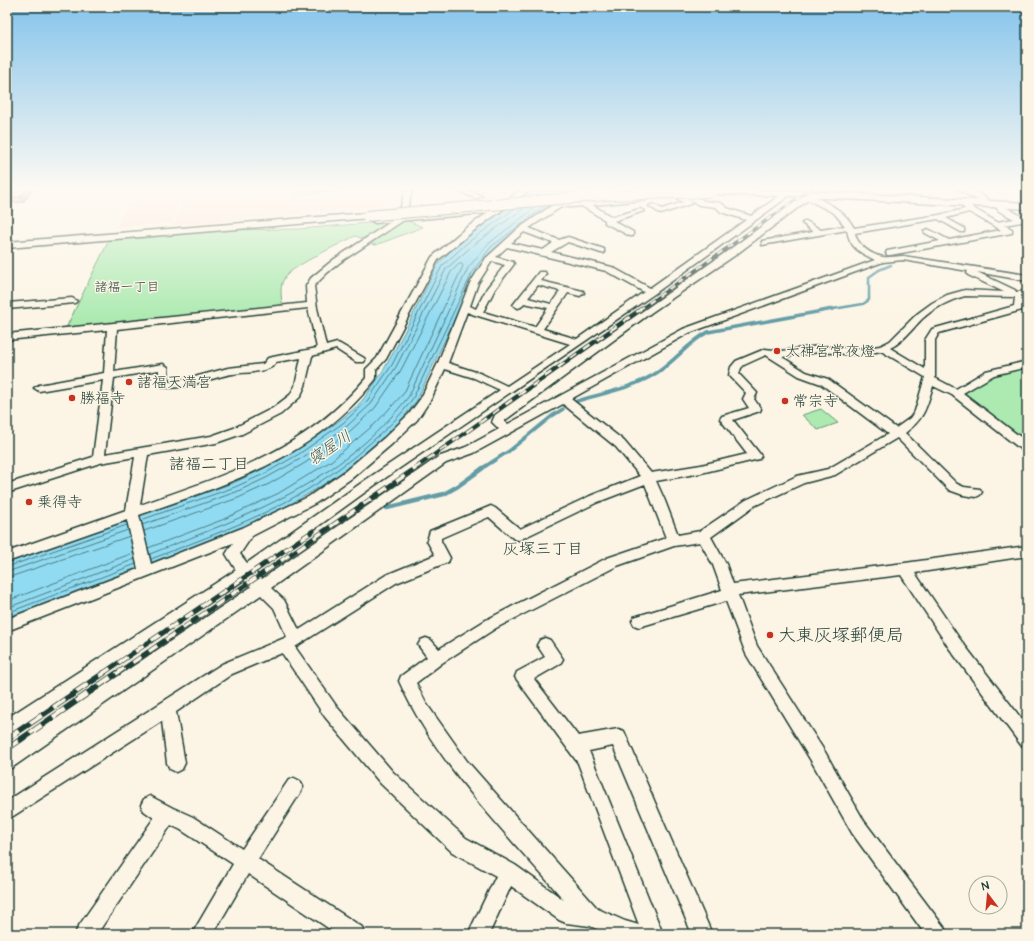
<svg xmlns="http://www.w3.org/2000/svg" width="1034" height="941" font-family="'Architects Daughter','Klee One',sans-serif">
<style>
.built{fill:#fbe8db}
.green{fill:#aceab1;stroke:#669472}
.water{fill:#91dbf2;stroke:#639ca6}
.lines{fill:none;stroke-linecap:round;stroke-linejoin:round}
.shore{stroke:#4d7c80;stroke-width:1}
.stream-far2{stroke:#639ca6;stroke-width:2.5}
.stream-far1{stroke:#639ca6;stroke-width:3.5}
.stream{stroke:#639ca6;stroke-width:4.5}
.minor-casing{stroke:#1f3d34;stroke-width:3}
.tertiary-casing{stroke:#1f3d34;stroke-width:3}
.primary-casing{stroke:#1f3d34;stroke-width:3}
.minor{fill:#fcf5e5;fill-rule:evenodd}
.tertiary{fill:#fcf5e5;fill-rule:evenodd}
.primary{fill:#fcf5e5;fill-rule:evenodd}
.rail-far3-casing{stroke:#1f3d34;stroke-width:3}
.rail-far2-casing{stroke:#1f3d34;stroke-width:4}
.rail-far1-casing{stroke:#1f3d34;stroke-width:5}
.rail-casing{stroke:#1f3d34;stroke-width:6}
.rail-far3{stroke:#fcf5e5;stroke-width:2;stroke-dasharray:6;stroke-linecap:butt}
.rail-far2{stroke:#fcf5e5;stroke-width:2.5;stroke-dasharray:8;stroke-linecap:butt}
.rail-far1{stroke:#fcf5e5;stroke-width:3.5;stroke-dasharray:10;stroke-linecap:butt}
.rail{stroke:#fcf5e5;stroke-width:4.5;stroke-dasharray:14;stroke-linecap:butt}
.tertiary-bridge-casing{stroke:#1f3d34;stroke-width:12;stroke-linecap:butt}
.tertiary-bridge{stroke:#fcf5e5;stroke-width:10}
.wall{fill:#d7aea9;stroke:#1f3d34}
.shaded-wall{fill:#af8d8a;stroke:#1f3d34}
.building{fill:#facac5;stroke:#1f3d34}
.poi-dot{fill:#c8321e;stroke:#fcf5e5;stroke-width:1.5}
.labels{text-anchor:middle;stroke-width:3;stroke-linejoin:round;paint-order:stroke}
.far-neighbourhood-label{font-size:13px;fill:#1f3d34;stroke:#fcf5e5}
.poi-label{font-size:15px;fill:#1f3d34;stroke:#fcf5e5;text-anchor:start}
.water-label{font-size:16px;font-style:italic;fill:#365d5a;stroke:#fcf5e5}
.neighbourhood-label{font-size:16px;fill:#1f3d34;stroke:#fcf5e5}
.near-poi-label{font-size:18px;fill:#1f3d34;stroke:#fcf5e5;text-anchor:start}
</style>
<rect width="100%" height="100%" fill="#fcf5e5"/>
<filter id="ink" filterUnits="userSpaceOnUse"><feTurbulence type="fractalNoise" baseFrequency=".025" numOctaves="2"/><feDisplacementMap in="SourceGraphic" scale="8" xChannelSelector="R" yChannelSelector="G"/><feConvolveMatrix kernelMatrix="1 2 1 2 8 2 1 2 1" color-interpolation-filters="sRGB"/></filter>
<g filter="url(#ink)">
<g class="built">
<polygon points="227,188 353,189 386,188 382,207 173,226 183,196 207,194"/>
<polygon points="181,197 172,223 116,228 129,201"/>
</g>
<g class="green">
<polygon points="295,188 350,188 350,190 294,194"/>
<polygon points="403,219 423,227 376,245 367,243"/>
<path d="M392,221L364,239L355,236C340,244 294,265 285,277C279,285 281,297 283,307L66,328L109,240L229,230L299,229Z"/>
<polygon points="1027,367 1027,445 961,394 993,376"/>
<polygon points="821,409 838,423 818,430 802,415"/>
</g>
<path class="water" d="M535,188H577L494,251L476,273L417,400C378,456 307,498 247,526L7,618V563L233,483C267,468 298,450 328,429C340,420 356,409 365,397C394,359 416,307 438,264C465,234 503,213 535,188Z"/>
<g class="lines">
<g class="shore">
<polyline points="141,520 235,487 264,474 299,454 343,423 367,401 392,365 442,266 467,243 514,209"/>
<polyline points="142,525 236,492 266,478 302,458 346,427 371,404 396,367 446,269 472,246 524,208"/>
<polyline points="144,531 238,498 269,484 305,463 349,432 375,408 401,370 451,272 459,264 462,264 463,266 404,393 376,423 331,461 279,493 222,520 148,548"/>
<path d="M150,554C250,514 340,484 409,396L468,268L488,244L536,207"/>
<path d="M151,559C231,528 304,503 369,444C385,430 401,416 413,398L473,271L491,247L545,206"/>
<polyline points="7,567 127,525"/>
<polyline points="7,572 128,530"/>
<polyline points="7,578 130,536"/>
<polyline points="7,601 133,553"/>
<polyline points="7,608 135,559"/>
<polyline points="7,613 136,564"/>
</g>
<polyline class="stream-far2" points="827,310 863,304 869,300 869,277 879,270 891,265"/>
<g class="stream-far1">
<path d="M577,401C604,393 634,388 658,372C676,360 689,342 708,332L833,309"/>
<polyline points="481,469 509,451 552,416 563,409"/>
</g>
<polyline class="stream" points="387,508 444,494 458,486 483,468"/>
<g class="minor-casing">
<g id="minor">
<path d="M406,188H413L404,220L339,263L327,273L314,286L317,308L326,346L337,343L340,344L364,358L365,360L364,362H356L336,349L312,356L305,386L300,397L281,414L242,434L216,443L148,455L140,505C226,475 305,451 366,378V369L377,358L432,257L466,228L524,188H532L472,232L438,260L386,359L376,370V378L375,380C312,459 230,483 139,515L151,564L242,528L308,497L344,472L384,438L409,414L421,398L437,365L470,283L486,258L518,229L577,188H584L575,198L529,228L559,240L568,237L604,249V253H601L568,242L551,252L612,267L650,288L746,220L721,212L716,207L699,205L687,198V194H693L704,201L721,203L727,208L751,216L786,191H789L793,193L654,294L375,485L255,572L262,579L438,457L466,447L499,429L492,422L495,415C599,341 705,269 807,193H813V196C830,204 845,211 854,228L939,215L965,209L961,204L965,202H968L973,208L997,222L1014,219L999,211L994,205L998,203L1023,217H1027V221L1004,225L1012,229V233L890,255H887L886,253L887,251L940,241L925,233L924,231L928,229L949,240L1001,230L969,212L946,218L964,228V232H961L938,219L855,233C857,245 871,255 883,257C889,258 897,256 903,256L1027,275V281L977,272L1015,290L1016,292L1027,291V297H1023L1022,310L939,333L935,340V378L956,389L986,371L1027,361V367L994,375L963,393L1027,442V452L1023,451L952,395L933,386C926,408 925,418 905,433L957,484L964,487L980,489L982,492L980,495L976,497L963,495L949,490L897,438L835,475L804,483L754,506L711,537L726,564L733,584L905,563L1027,546V556L915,573L959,638L1027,726V747L1021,745L949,648L901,575L738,595L757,646L825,752L864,821L944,927L947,934H925L852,833L813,764L746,654L726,601L639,627L634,625L632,621L634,617L722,590L713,565L700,542L674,546L617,566L496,628L442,663L416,683L426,703L467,761L598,909L625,921L639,925L578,763L515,677L517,672L545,657L537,645L540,640L545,638L550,640L563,659L560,664L534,679L578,736L618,729L624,731L712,934H692L613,746L589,751L663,934H608L590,926L566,923L559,920L511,886L489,934H468L496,876L452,852L381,784L325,717L282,653L232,674L176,712L185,763L182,769L176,772L170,769L167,763L162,721L7,820V801L222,664L287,637L274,608L261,595L13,767L7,770V751L251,587L244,580L13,733L7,735V718L236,570L226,554L233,543L7,631V619L138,569L127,520L7,562V552L126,510L135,457L100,463L7,493V484L93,457L103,380L39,391L34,388L39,385L104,373L107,330L7,340V334L307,303L306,286L311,278L333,260L398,217ZM808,200L834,213L845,226L821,230L806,221L802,223L813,232L762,241V245L847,230C850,248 859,252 875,260L683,329L508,424L504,421L652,312L734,256ZM524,232L553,243L543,250L511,243ZM507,247L606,271L644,292L577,339L543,329L568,293L580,296L584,293L583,291L541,281L546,274L545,272H539L513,305L518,308L521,307L524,303L548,308L535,327L483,312L495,289L514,264L513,262L496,257ZM903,260L968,271L967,273L968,275L1004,292L965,290L947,295L932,303L917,314L890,341L880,346L860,349L819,346L782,351L765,349L736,361L731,367L729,375L746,393L743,399L749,408L722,416L720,419L747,454L701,465L651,473L624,441L571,399L689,333L883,262ZM492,261L505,265L487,288L476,309L470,306L478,283ZM538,285L560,291L551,304L528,298ZM965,296L1015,297L1014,306L932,329L925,340V369L890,348C903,342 912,329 922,319C934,308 949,300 965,296ZM308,308L317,348L268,358L263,364L228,368L187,379L169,382L168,367L163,364L114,372L117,329ZM467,312L475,315L570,344L507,386L482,374L448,363ZM881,351L925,377L915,411L910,418L896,428L828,379L806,372L782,357L819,352L860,355ZM766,355L799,376L821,384L888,434L828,469L797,476L746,500L700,531L678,535L665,501L656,481L701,473L759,459L761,456L759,453L733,420L760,411L761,409L754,399L757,393L739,374L741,368L744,365ZM301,358L295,386L290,395L273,408L234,428L211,436L105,454L114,378L159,370C159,374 157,382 160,385C171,395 219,375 233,374C244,372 272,373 276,362ZM445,369L474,378L500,390L367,479L247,563L240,554L252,536L316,503L352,478L392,444L417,420L431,399ZM563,404L616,447L640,476L590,496L520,529L495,508L491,506L430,531L427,541L435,555L386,575L299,630L284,600L271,588L446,463L474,453ZM645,484L666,538L607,558L486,620L439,649L431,640L426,638L421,640L418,645L427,657L401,676L399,681C436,764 505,831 564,900L515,865L466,838L393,772L337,707L295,647L396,583L448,562L450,558L441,541V538L489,517L514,539L519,540L598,502Z"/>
<polygon points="451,188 462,188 482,196 478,198 475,198"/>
<path d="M956,188C968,188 984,194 992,204L991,206H985L981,202Z"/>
<polygon points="676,194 682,194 693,203 661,214 649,206 653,204 662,209 683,202 676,198"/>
<polygon points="580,201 586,201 612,217 640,209 644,211 614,221 633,232 633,236 630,236 605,223 605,220 580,205"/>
<polygon points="72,298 77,301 75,303 7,309 7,303"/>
<polygon points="294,778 300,781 303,787 300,793 258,859 362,927 365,934 337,934 248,874 213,934 192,934 233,864 181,830 171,825 97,934 75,934 78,927 154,818 144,811 141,805 144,799 150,796 173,808 193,817 242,849 288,781"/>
</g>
</g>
<g class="tertiary-casing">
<g id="tertiary">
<polygon points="712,189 789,190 1027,203 1027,209 789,196 709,194 708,192"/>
<polygon points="643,195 646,196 648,198 646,200 572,207 560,207 555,204 560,201"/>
<polygon points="497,207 500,208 502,210 500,212 375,223 370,220 375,217"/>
<polygon points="367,213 372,216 370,218 7,248 7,242"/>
</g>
</g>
<g class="primary-casing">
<polygon id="primary" points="7,188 19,188 18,190 7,194"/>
</g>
<use href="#minor" class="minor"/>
<use href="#tertiary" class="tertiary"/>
<use href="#primary" class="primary"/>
<g class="rail-far3-casing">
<polyline id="rail-far3" points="639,310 812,188"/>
</g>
<g class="rail-far2-casing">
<polyline id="rail-far2" points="414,469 641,309"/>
</g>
<g class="rail-far1-casing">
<g id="rail-far1">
<polyline points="102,674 313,531"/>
<polyline points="116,674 416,468"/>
</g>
</g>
<g class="rail-casing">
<g id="rail">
<polyline points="7,739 104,673"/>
<polyline points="7,749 117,673"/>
</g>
</g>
<use href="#rail-far3" class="rail-far3"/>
<use href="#rail-far2" class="rail-far2"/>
<use href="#rail-far1" class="rail-far1"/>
<use href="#rail" class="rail"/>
<g class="tertiary-bridge-casing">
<polyline id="tertiary-bridge" points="367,216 606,195 712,192"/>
</g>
<use href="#tertiary-bridge" class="tertiary-bridge"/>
</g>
<g class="wall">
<polygon points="12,188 32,188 33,190 23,202 7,203 7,194"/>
<polygon points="1017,188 1027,188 1027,198"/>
</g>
<polygon class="shaded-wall" points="27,188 32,188 33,190 23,202 20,197"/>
<polygon class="building" points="12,188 27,188 20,197 7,197 7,194"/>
</g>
<linearGradient id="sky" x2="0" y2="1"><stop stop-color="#85c4ec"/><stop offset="0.59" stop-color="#fefaf3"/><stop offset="1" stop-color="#fefaf3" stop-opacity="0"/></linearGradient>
<rect width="1034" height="320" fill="url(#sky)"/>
<g class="poi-dot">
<circle cx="777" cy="351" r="4"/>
<circle cx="129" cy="382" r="4"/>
<circle cx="72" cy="398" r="4"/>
<circle cx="785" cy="401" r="4"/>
<circle cx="29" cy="502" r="4"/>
<circle cx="770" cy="635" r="4"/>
</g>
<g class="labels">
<g class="far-neighbourhood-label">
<text x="127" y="291">諸福一丁目</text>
</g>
<g class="poi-label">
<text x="785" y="356">太神宮常夜燈</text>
<text x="137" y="387">諸福天満宮</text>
<text x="80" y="403">勝福寺</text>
<text x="793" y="406">常宗寺</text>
<text x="37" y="507">乗得寺</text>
</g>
<g class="water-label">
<text transform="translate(329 447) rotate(-34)" y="6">寝屋川</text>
</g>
<g class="neighbourhood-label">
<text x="209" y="469">諸福二丁目</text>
<text x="543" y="554">灰塚三丁目</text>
</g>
<g class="near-poi-label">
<text x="778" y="641">大東灰塚郵便局</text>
</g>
</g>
<rect width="1034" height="941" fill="none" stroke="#fcf5e5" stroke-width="24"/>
<rect x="12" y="12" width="1010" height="917" fill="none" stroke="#1f3d34" stroke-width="1.5" filter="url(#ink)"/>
<g transform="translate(988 895) rotate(344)"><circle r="19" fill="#fcf5e5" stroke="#a4ab9e"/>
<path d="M0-3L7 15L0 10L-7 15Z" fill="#c8321e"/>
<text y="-6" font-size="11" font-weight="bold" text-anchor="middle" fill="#1f3d34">N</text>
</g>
</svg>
